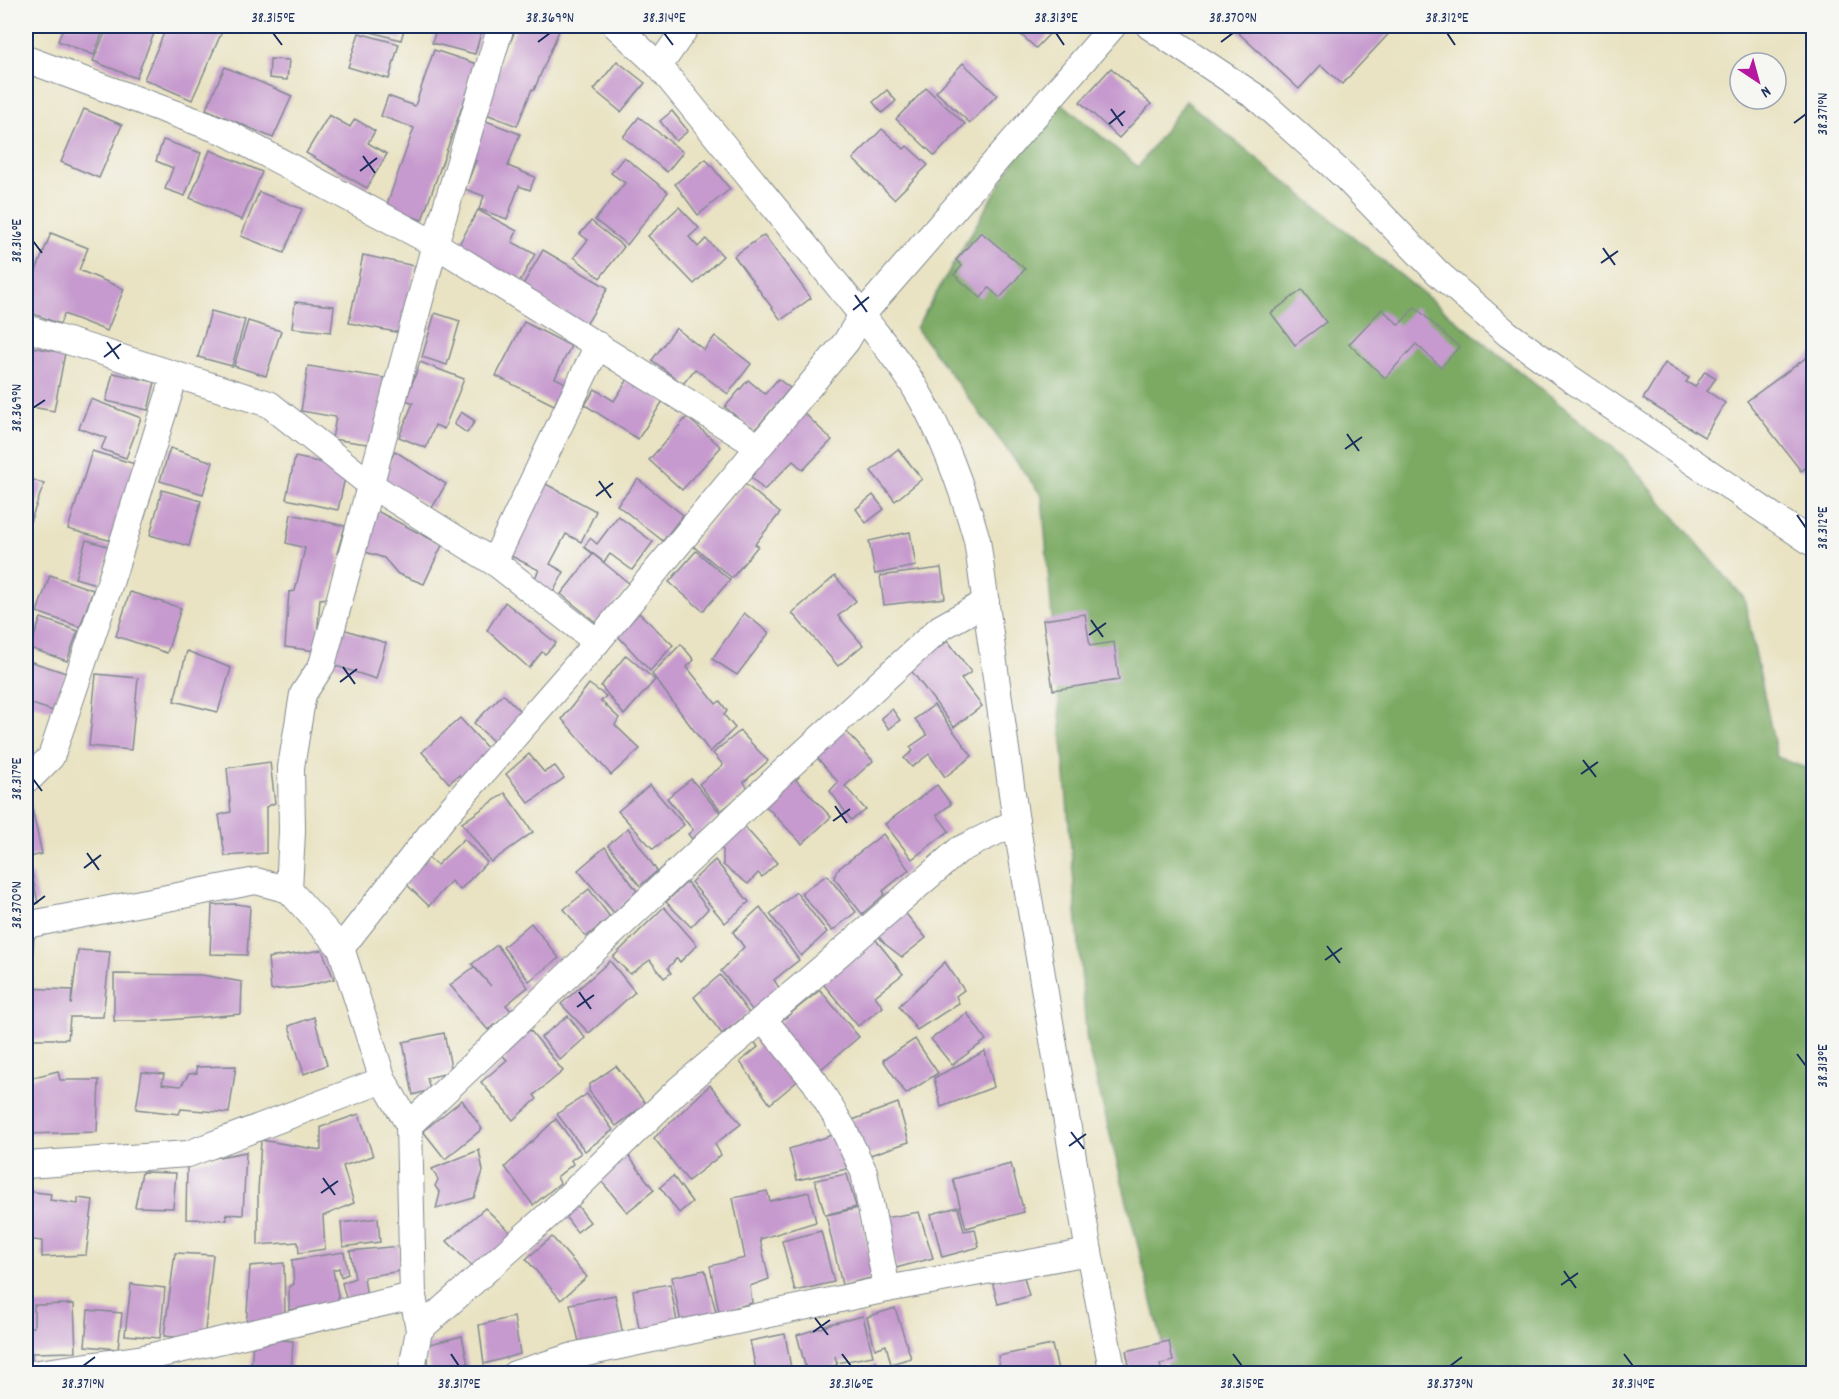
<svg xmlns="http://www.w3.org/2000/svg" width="1839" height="1399" font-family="Dekko,sans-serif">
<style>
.forest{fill:#7baa64;stroke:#4b6c61;stroke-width:1.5}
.building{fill:#c69ace}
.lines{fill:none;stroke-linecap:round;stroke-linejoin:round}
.minor-casing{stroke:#828990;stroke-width:28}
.minor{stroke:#fff;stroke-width:26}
.ticks{fill:none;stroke:#1b2f5e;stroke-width:2}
.neatline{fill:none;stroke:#1b2f5e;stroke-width:2}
.ticks-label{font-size:15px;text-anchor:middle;fill:#1b2f5e}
</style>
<rect width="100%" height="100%" fill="#f6f6f2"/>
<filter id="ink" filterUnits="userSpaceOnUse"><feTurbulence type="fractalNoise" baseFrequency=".0167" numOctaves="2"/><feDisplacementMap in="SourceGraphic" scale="12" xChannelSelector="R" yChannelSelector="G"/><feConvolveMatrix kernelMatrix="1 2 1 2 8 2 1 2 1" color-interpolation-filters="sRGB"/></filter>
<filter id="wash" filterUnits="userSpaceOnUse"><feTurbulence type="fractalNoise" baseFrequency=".008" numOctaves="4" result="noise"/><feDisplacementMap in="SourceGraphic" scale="24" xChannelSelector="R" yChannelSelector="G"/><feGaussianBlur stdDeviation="1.35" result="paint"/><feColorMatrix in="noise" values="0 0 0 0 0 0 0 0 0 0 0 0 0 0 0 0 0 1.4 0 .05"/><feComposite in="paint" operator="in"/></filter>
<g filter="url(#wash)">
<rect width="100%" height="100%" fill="#e9e3c3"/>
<polygon class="forest" points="1052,95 1138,167 1186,101 1621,454 1744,598 1777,757 1813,771 1813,1373 1170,1373 1087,1043 1042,496 916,328"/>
<g id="blocks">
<g class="building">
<polygon points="64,26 105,26 94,55 58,41"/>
<polygon points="108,26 157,26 136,78 93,61"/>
<polygon points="167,26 219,26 224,27 192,100 144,79"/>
<polygon points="361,26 405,26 401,40 360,29"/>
<polygon points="437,26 483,26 475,54 432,43"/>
<polygon points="517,26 561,26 534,90 532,89 517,126 481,112"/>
<polygon points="1011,26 1057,26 1036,48"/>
<polygon points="1231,26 1396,26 1342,84 1321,65 1299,89"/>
<polygon points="359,33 399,44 389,79 348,67"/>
<polygon points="434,50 477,64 422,220 386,207 414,128 381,116 388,96 415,106"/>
<polygon points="270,59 289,60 287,80 269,78"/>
<polygon points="617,61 645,83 621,112 594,90"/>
<polygon points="963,63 997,95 970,123 936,92"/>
<polygon points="225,67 292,96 273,138 206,109"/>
<polygon points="1111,68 1151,104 1119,138 1080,102"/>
<polygon points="926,88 965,124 935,156 896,119"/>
<polygon points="887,90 896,101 882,113 873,102"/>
<polygon points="84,109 122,125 99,178 61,162"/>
<polygon points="672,111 688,131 676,141 660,121"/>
<polygon points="329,115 350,127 355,119 375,131 368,143 387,154 367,188 306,153"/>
<polygon points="639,117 683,152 667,172 623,137"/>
<polygon points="481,119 520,134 508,166 535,177 530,190 519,186 507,219 479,209 484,196 465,189 476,161 467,157"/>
<polygon points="882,129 904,149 907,146 928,165 894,199 853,159"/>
<polygon points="163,140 201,153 185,196 165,189 173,168 156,161"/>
<polygon points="210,150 262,172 242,220 190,198"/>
<polygon points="624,157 668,192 627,245 595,220 625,183 611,173"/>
<polygon points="706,159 730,189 698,215 675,184"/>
<polygon points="259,192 302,209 284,253 241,236"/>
<polygon points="679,207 699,228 689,237 698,247 706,239 723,256 694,284 648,236"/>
<polygon points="478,210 517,231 512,242 535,254 518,284 456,250"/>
<polygon points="591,221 624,247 600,278 574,257 588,240 580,234"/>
<polygon points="981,232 1025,269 1000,298 989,288 981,298 954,275 962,266 956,260"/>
<polygon points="51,233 88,248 79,270 124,289 107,331 64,314 60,324 26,311 26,296"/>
<polygon points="764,235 811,298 781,320 734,256"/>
<polygon points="543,250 608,288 586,325 521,288"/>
<polygon points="363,255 415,266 401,333 349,323"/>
<polygon points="1302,290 1326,322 1295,345 1271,313"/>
<polygon points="295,302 334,306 331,332 292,328"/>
<polygon points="1415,307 1459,347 1441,367 1416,344 1385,378 1349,344 1382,309 1399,325"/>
<polygon points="211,311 245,320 232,366 198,357"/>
<polygon points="435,313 460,321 447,365 422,357"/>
<polygon points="248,321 281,331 266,376 234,366"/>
<polygon points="524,322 571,346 555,378 566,383 554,405 496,376"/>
<polygon points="676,328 704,350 715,336 751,364 728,394 695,369 683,384 652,360"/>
<polygon points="26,346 65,353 54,411 26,406"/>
<polygon points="1814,352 1814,462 1801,471 1747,401"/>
<polygon points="420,362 464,379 444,429 435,425 426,448 399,437 413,403 406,400"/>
<polygon points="1665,363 1689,378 1686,382 1695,387 1705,371 1716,378 1707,391 1725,403 1704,437 1643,399"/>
<polygon points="308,366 385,378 374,445 332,439 336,417 301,411"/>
<polygon points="113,373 155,382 148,410 106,401"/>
<polygon points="628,379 663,401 638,439 585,405 595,389 614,401"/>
<polygon points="778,379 790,388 754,431 725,407 748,380 765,394"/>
<polygon points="91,399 141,418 126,458 101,449 106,438 79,428"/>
<polygon points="461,412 475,421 467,433 454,424"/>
<polygon points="804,413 832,440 803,470 793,461 764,490 746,472"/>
<polygon points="687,417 721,447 682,490 649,460"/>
<polygon points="170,448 213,462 203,494 160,481"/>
<polygon points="898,449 922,479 895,501 871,471"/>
<polygon points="92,451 135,464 112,541 68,529"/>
<polygon points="395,451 446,484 432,508 382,478"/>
<polygon points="295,457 347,468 338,510 286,499"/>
<polygon points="26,477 44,484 26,533"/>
<polygon points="638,479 683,515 663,541 617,505"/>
<polygon points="544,483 596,511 581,542 566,534 550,564 564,572 552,594 532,583 539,570 507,554"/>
<polygon points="745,484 780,513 755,544 758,546 732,578 693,546"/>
<polygon points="162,490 201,501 189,546 150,535"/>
<polygon points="873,495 884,509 866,523 856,509"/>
<polygon points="375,510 442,545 424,584 398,574 384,558 362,551"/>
<polygon points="291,514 345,526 337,553 340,557 329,598 320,599 316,651 285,647 289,592 295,591 305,548 286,543"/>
<polygon points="618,516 653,542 632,570 610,554 604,562 584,547 590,538 597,544"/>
<polygon points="910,532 916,566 875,574 869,541"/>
<polygon points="86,540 111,547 99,585 75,578"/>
<polygon points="696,551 730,580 703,611 669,582"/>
<polygon points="593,554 630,584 598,624 561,594"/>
<polygon points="941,568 945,598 884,605 880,576"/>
<polygon points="50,575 93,590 80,627 37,612"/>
<polygon points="835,576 856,601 838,616 863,645 838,666 792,613"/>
<polygon points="130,592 181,608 167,653 116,636"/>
<polygon points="505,602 556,643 545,654 542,652 529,668 487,630"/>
<polygon points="639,613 673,645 650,671 618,636"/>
<polygon points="744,613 769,633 737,675 712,659"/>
<polygon points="1085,614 1090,646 1114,642 1119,680 1053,690 1043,620"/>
<polygon points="41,618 78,631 67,661 30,648"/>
<polygon points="343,629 386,643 376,679 333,665"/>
<polygon points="948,641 971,672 961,679 982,706 954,727 910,669"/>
<polygon points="681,644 694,660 687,667 716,704 720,701 727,711 724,715 735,728 710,752 652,674"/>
<polygon points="187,651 231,668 218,712 174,701"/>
<polygon points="626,655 655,680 624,715 601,686"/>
<polygon points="26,660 66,673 53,711 26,702"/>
<polygon points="96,674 138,678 131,750 89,746"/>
<polygon points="589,684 606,696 601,701 619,718 615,725 640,749 611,775 562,719"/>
<polygon points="503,694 525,716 497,745 474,723"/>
<polygon points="934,705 972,756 945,777 929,754 912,767 904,758 913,751 910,747 927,735 915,719"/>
<polygon points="892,709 900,720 889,729 881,718"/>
<polygon points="460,718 490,751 462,779 459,775 449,783 422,752"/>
<polygon points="843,728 873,761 845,786 866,810 851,820 830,791 838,782 814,754"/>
<polygon points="740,731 768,761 744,782 748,789 721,811 699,784 723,765 713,753"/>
<polygon points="529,754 544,772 555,766 564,778 529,803 506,774"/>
<polygon points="270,762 275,803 266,807 266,853 225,856 219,815 231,812 227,768"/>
<polygon points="792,769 799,777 796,780 831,817 802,844 763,803"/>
<polygon points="691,779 721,814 692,839 688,834 693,830 667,798"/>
<polygon points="650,785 684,825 653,849 618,811"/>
<polygon points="937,785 951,804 937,815 949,831 912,859 885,824"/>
<polygon points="505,793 533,832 491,862 462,823"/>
<polygon points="31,804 42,854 26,858 26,805"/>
<polygon points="743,825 777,863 762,877 758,873 748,884 723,865 723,850 717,845"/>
<polygon points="628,828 657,871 640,886 608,845"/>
<polygon points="883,834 909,870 883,891 885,894 862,914 834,878 837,870"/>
<polygon points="464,839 487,862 460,890 451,881 429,906 405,883 427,857 437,865"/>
<polygon points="605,847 637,891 614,913 578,870"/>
<polygon points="715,860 749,902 725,923 691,882"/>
<polygon points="32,874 38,903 26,904 26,875"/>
<polygon points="827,875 856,912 832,931 801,893"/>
<polygon points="687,882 708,909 691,927 666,902"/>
<polygon points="589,889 610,917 586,937 564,909"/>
<polygon points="796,892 827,932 801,956 770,914"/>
<polygon points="236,904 250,906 247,955 210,954 212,905"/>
<polygon points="664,907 697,945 680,962 677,958 668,968 671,973 664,978 650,960 630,974 613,957"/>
<polygon points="760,907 799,960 774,980 780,989 753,1011 721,971 744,947 733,932"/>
<polygon points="902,909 926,938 902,957 885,944 874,931"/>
<polygon points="531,923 559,958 529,981 503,947"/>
<polygon points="34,935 31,979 26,979 26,936"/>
<polygon points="872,935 903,974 875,996 883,1007 858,1026 820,980"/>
<polygon points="497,945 528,987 506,1005 512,1012 488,1030 450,985 474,967 491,986 472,964"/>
<polygon points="78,950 110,952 103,1017 70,1017 68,1039 26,1039 26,988 72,990 71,1005"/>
<polygon points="322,950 334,979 302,987 271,990 268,958"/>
<polygon points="610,961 635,992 589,1033 561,1004"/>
<polygon points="945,962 964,990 956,996 959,1003 917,1030 899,1006"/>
<polygon points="114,974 202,975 242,982 241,1014 156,1021 114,1021"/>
<polygon points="720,975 749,1013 722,1034 694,997"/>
<polygon points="820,990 859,1037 815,1074 775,1026"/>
<polygon points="967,1013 986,1040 952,1065 931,1039"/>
<polygon points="568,1016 585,1038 560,1060 541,1037"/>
<polygon points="314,1017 327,1065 304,1074 289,1026"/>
<polygon points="530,1030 563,1071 534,1095 537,1099 513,1120 481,1082 507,1060 500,1053"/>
<polygon points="444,1033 452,1072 427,1078 430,1090 413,1095 403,1042"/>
<polygon points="764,1034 800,1079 770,1104 740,1062 758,1047 754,1041"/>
<polygon points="915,1039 938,1073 906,1094 883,1060"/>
<polygon points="985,1051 994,1087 941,1107 934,1078"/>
<polygon points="236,1066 229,1113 181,1109 179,1114 136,1109 142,1072 164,1074 162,1084 181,1086 189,1074 197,1073 196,1067"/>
<polygon points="616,1066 646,1104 616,1126 589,1091 589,1085"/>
<polygon points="58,1071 60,1080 99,1080 97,1132 26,1134 26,1079"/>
<polygon points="710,1085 741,1124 715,1144 721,1155 688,1181 654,1138"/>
<polygon points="587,1094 613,1130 585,1151 557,1114"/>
<polygon points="462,1100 482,1129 445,1159 423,1131"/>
<polygon points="898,1103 909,1142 867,1156 850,1121"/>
<polygon points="359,1114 373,1156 343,1166 354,1203 323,1216 325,1249 299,1253 298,1242 258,1245 258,1192 261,1140 321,1150 321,1127"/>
<polygon points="556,1119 581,1153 571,1160 573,1164 557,1177 560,1183 533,1205 505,1167"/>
<polygon points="836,1134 847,1169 797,1180 789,1149"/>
<polygon points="479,1150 483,1171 474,1198 436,1209 440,1193 435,1186 438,1180 432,1169"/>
<polygon points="625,1151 654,1190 627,1212 598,1177"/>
<polygon points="246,1152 243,1215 226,1214 227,1220 186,1219 187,1163"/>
<polygon points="1011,1164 1024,1212 966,1228 953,1179"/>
<polygon points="142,1172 176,1173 173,1208 135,1207"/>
<polygon points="847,1174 856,1207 825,1215 815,1180"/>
<polygon points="673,1176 692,1202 679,1213 660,1187"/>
<polygon points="26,1191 51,1194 50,1200 78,1204 78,1198 93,1200 86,1255 42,1257 42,1241 26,1239"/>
<polygon points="767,1191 770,1201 809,1192 816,1222 760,1239 769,1279 750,1286 752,1303 719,1312 710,1266 745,1258 733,1198"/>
<polygon points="577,1205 590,1222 577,1232 564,1215"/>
<polygon points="958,1207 964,1231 975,1229 979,1247 942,1257 931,1214"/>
<polygon points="485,1208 514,1236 477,1271 447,1241"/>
<polygon points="859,1208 875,1277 842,1285 826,1215"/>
<polygon points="919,1212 933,1258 896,1268 884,1218"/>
<polygon points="378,1218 380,1242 343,1247 341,1223"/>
<polygon points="821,1231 834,1282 795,1291 782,1241"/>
<polygon points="552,1237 587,1277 561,1300 526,1259"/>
<polygon points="399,1246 400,1271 364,1277 367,1299 347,1302 342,1283 355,1278 350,1251"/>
<polygon points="344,1252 348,1274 341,1277 339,1268 333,1270 339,1301 289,1310 289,1287 294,1284 292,1260"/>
<polygon points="175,1253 213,1255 204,1340 164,1336"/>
<polygon points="284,1263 285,1315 246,1328 250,1266"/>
<polygon points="705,1270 716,1312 681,1323 672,1277"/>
<polygon points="1023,1273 1029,1296 998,1304 992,1281"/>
<polygon points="131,1284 165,1288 160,1338 125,1335"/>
<polygon points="670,1284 678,1327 640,1335 633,1290"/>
<polygon points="615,1295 623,1335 580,1346 570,1304"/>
<polygon points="74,1304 76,1352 32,1353 33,1367 26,1367 26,1327 34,1327 34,1305"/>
<polygon points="895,1308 911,1358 891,1364 886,1345 875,1349 867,1317"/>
<polygon points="88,1310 122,1313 118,1349 85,1346"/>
<polygon points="863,1316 873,1356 837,1363 835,1356 837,1365 807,1373 797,1335 827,1326 826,1325"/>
<polygon points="514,1317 520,1354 484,1364 479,1325"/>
<polygon points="785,1334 792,1374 757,1374 750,1341"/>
<polygon points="462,1336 470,1374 430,1374 426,1345"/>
<polygon points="253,1338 293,1341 291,1374 251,1371"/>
<polygon points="1169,1341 1173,1361 1160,1364 1162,1374 1131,1374 1126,1351"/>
<polygon points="1052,1345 1059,1374 1001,1374 998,1356"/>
<polygon points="876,1362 878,1374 860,1374"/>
<polygon points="190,1368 190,1374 150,1374 150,1370"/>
</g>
</g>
</g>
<g filter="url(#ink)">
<use href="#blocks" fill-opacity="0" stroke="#828990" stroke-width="1.5"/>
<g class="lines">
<g class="minor-casing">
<g id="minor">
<path d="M1113,26L862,315C879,338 899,361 914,386C943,433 962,487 977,540L1016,822L1089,1252L1113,1374"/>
<polyline points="1149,26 1256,97 1344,176 1438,273 1508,334 1568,377 1814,544"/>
<polyline points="26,59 225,132 435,244 758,446"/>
<polyline points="659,66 687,26"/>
<polyline points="26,328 269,404 371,485 498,565 597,642 443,818 341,948"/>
<polyline points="494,562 598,345"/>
<polyline points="597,642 846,342 862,315 659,66 616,26"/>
<polyline points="26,779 31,777 51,757 111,580 175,375"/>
<polyline points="289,890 292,831 291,767 303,694 322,665 435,244 501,26"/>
<polyline points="26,925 256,881 289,890 341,948 383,1080 409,1125 413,1296 419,1330 411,1374"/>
<polyline points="763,1019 815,1082 844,1130 864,1172 887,1289"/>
<polyline points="409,1125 783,772 940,628 986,602"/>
<polyline points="26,1165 188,1154 383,1080"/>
<polyline points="419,1330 554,1210 679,1089 804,984 959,850 1016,822"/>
<polyline points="31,1374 144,1358 413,1296"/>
<polyline points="515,1374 577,1355 887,1289 1089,1252"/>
</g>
</g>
<use href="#minor" class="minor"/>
</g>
</g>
<path class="ticks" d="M273,33L282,45M664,33L673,45M1056,33L1064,45M1447,33L1455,45M538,42L550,33M1221,42L1233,33M1111,109L1123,126M1794,123L1806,114M1109,124L1125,111M363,156L375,173M360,171L377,158M33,241L42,253M1603,248L1615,265M1601,263L1618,251M855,295L867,312M853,310L869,297M107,342L119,359M104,357L121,344M33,408L45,400M1347,434L1359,451M1345,449L1362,437M599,481L611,498M596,496L613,483M1797,515L1806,528M1091,620L1103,637M1089,635L1106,623M343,667L355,684M340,682L357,669M1583,760L1596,777M1581,774L1598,762M33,779L42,791M835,806L847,823M833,821L850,809M87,853L99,870M84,868L101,855M33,905L45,896M1327,946L1340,963M1325,960L1342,948M579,992L591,1009M577,1007L594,995M1797,1054L1806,1066M1071,1132L1084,1149M1069,1146L1086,1134M323,1178L335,1195M321,1193L338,1181M1564,1271L1576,1288M1561,1285L1578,1273M815,1318L828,1335M813,1332L830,1320M451,1354L459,1366M842,1354L851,1366M1233,1354L1242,1366M1624,1354L1633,1366M83,1366L95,1357M1450,1366L1462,1357"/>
<rect width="1839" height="1399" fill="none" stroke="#f6f6f2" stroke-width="66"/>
<g transform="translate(1758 81) rotate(144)"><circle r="28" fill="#f6f6f2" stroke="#9ea6b7" stroke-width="1.5"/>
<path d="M0-4.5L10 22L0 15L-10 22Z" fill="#b5179e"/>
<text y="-9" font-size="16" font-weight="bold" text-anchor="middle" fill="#1b2f5e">N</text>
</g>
<rect x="33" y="33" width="1773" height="1333" class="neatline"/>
<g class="ticks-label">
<text x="273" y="22">38.315°E</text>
<text x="550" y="22">38.369°N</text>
<text x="664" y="22">38.314°E</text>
<text x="1056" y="22">38.313°E</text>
<text x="1233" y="22">38.370°N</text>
<text x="1447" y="22">38.312°E</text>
<text transform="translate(1822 114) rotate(-90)" y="5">38.371°N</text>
<text transform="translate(16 241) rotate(-90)" y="5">38.316°E</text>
<text transform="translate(16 408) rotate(-90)" y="5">38.369°N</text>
<text transform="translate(1822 528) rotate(-90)" y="5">38.312°E</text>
<text transform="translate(16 779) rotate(-90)" y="5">38.317°E</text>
<text transform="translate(16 905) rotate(-90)" y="5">38.370°N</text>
<text transform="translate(1822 1066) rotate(-90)" y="5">38.313°E</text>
<text x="83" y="1388">38.371°N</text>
<text x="459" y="1388">38.317°E</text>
<text x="851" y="1388">38.316°E</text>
<text x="1242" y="1388">38.315°E</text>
<text x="1450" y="1388">38.373°N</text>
<text x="1633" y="1388">38.314°E</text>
</g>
</svg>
